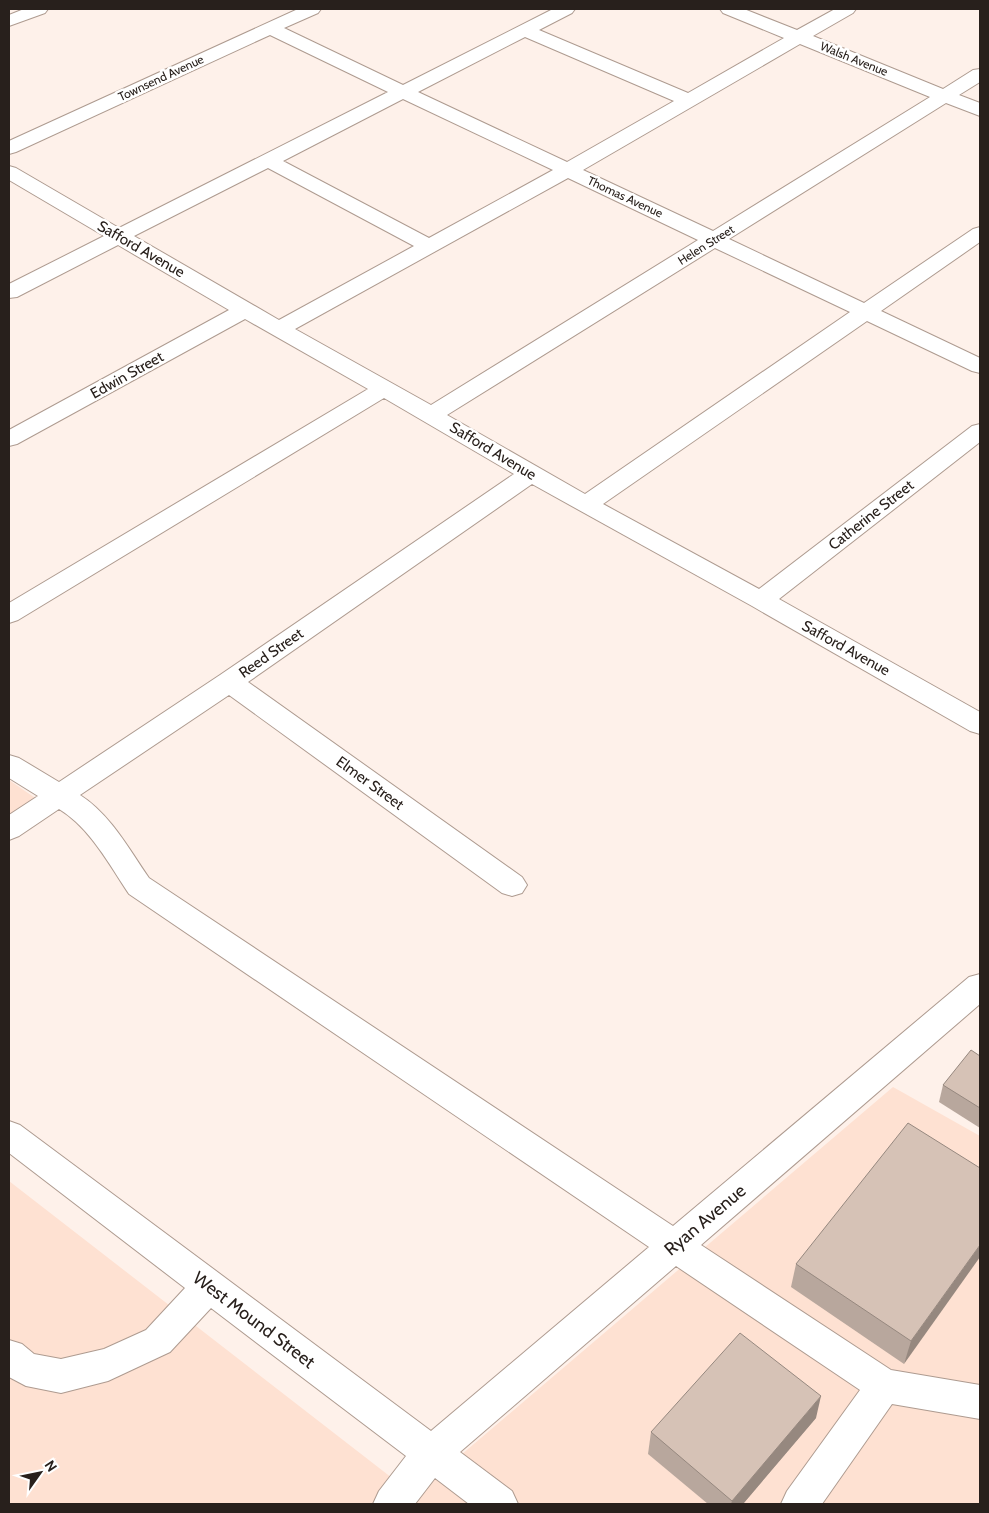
<svg xmlns="http://www.w3.org/2000/svg" width="989" height="1513" font-family="Cabin,sans-serif">
<style>
.built{fill:#fee1d2}
.lines{fill:none;stroke-linecap:round;stroke-linejoin:round}
.minor-casing{stroke:#ae9b90;stroke-width:2}
.minor{fill:#fff;fill-rule:evenodd}
.wall{fill:#b8a79d}
.shaded-wall{fill:#96887f}
.building{fill:#d6c2b6;stroke:#96887f}
.labels{text-anchor:middle;stroke-width:5;stroke-linejoin:round;paint-order:stroke}
.far-street-label{font-size:12px;fill:#28201c;stroke:#fff}
.street-label{font-size:15px;fill:#28201c;stroke:#fff}
.near-street-label{font-size:18px;fill:#28201c;stroke:#fff}
</style>
<rect width="100%" height="100%" fill="#fef1ea"/>
<g class="built">
<polygon points="9,780 41,802 9,823"/>
<polygon points="893,1087 980,1136 980,1504 9,1504 9,1181 414,1495"/>
</g>
<g class="lines">
<g class="minor-casing">
<g id="minor">
<polygon points="24,9 48,9 45,13 9,26 9,15"/>
<path d="M298,9H321L318,13L284,28L403,85L553,9H575L572,13L539,30L688,93L784,38L723,13L720,9H744L797,30L835,9H856L853,13L813,36L943,89L973,70L980,69V82L959,95L980,103V116L946,103L729,239L864,303L973,229L980,227V242L881,311L980,358V373L972,371L867,321L603,504L759,589L972,426L980,424V442L779,599L980,712V734L970,731L752,606L532,484L248,682L522,877L527,885L522,893L512,896L502,893L229,695L80,795C110,814 129,849 149,878L673,1226L969,977L980,974V1004L701,1245L891,1370L980,1385V1419L892,1404L822,1504H781L787,1491L860,1390L676,1266L460,1452L512,1491L518,1504H469L435,1478L415,1504H373L379,1491L406,1456L211,1308L170,1352L108,1381L61,1393L26,1386L9,1377V1340L22,1344L34,1354L61,1359L104,1349L146,1330L185,1288L9,1153V1121L20,1125L431,1431L649,1247L129,894C109,864 90,828 59,809L19,836L9,840V815L38,796L9,778V755L19,758L59,782L220,675L514,474L384,398L18,620L9,623V603L368,389L245,319L17,444L9,446V430L229,310L118,245L17,297L9,298V284L104,236L9,180V166L16,168L119,228L388,92L270,35L16,152L9,154V141ZM525,37L674,101L567,162L418,92ZM800,44L930,97L713,231L583,170ZM403,99L553,170L429,238L283,161ZM268,168L414,246L279,320L134,236ZM568,178L698,240L431,405L295,329ZM715,248L850,312L585,494L447,415Z"/>
</g>
</g>
<use href="#minor" class="minor"/>
</g>
<g class="wall">
<polygon points="980,1056 980,1128 939,1102 943,1085"/>
<polygon points="980,1168 904,1364 791,1287 796,1264"/>
<polygon points="816,1418 743,1504 708,1504 648,1454 651,1432"/>
</g>
<g class="shaded-wall">
<polygon points="980,1245 980,1257 904,1364 911,1341"/>
<polygon points="821,1396 816,1418 743,1504 731,1504 732,1501"/>
</g>
<g class="building">
<polygon points="971,1050 980,1056 980,1108 943,1085"/>
<polygon points="908,1123 980,1168 980,1245 911,1341 796,1264"/>
<polygon points="740,1333 821,1396 732,1501 651,1432"/>
</g>
<g class="labels">
<g class="far-street-label">
<text transform="translate(854 59) rotate(22)" y="4">Walsh Avenue</text>
<text transform="translate(161 78) rotate(-25)" y="4">Townsend Avenue</text>
<text transform="translate(625 197) rotate(25)" y="4">Thomas Avenue</text>
<text transform="translate(706 245) rotate(-32)" y="4">Helen Street</text>
</g>
<g class="street-label">
<text transform="translate(141 249) rotate(30)" y="5">Safford Avenue</text>
<text transform="translate(127 375) rotate(-29)" y="5">Edwin Street</text>
<text transform="translate(493 451) rotate(31)" y="5">Safford Avenue</text>
<text transform="translate(871 515) rotate(-38)" y="5">Catherine Street</text>
<text transform="translate(846 648) rotate(29)" y="5">Safford Avenue</text>
<text transform="translate(271 653) rotate(-35)" y="5">Reed Street</text>
<text transform="translate(370 783) rotate(36)" y="5">Elmer Street</text>
</g>
<g class="near-street-label">
<text transform="translate(705 1220) rotate(-40)" y="6">Ryan Avenue</text>
<text transform="translate(254 1320) rotate(37)" y="6">West Mound Street</text>
</g>
</g>
<rect width="989" height="1513" fill="none" stroke="#28201c" stroke-width="20"/>
<g transform="translate(40 1473) rotate(57)" stroke="#ffffff" stroke-width="4" paint-order="stroke">
<path d="M0-4L9 19L0 12L-9 19Z" fill="#28201c"/>
<text y="-8" font-size="14" font-weight="bold" text-anchor="middle" fill="#28201c">N</text>
</g>
</svg>
